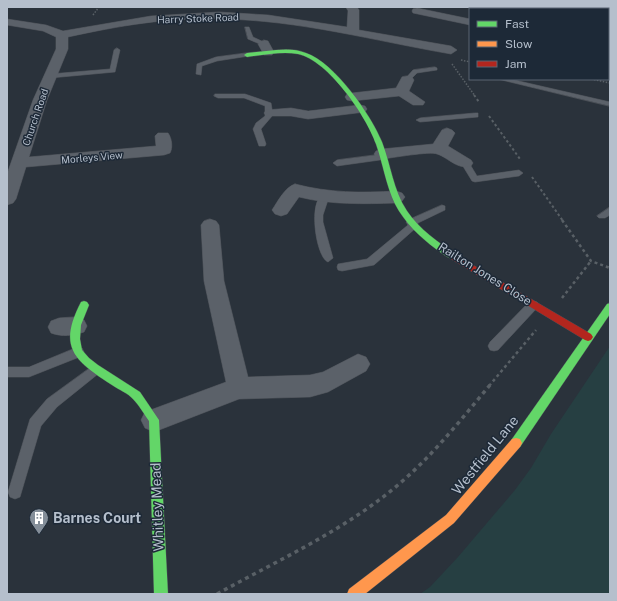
<svg xmlns="http://www.w3.org/2000/svg" width="617" height="601" font-family="'Public Sans',sans-serif">
<style>
.green{fill:#263f42}
.lines{fill:none;stroke-linecap:round;stroke-linejoin:round}
.lane-casing{stroke:#494e55;stroke-width:1}
.street-casing{stroke:#494e55;stroke-width:1}
.fast-casing{stroke:#494e55;stroke-width:1}
.slow-casing{stroke:#494e55;stroke-width:1}
.jam-casing{stroke:#494e55;stroke-width:1}
.path-far3{stroke:#596066;stroke-width:1.5;stroke-dasharray:1.5 1.5;stroke-linecap:butt}
.path-far2{stroke:#596066;stroke-width:2;stroke-dasharray:2.5 2.5;stroke-linecap:butt}
.path-far1{stroke:#596066;stroke-width:2.5;stroke-dasharray:3 3;stroke-linecap:butt}
.path{stroke:#596066;stroke-width:3.5;stroke-dasharray:4 4;stroke-linecap:butt}
.lane{fill:#5b6169;fill-rule:evenodd}
.street{fill:#5b6169;fill-rule:evenodd}
.fast{fill:#63d668;fill-rule:evenodd}
.slow{fill:#ff974d;fill-rule:evenodd}
.jam{fill:#b3261e;fill-rule:evenodd}
.labels{text-anchor:middle;stroke-width:3;stroke-linejoin:round;paint-order:stroke}
.far-street-label{font-size:10px;fill:#b5bfcc;stroke:#1d2937}
.street-label{font-size:12px;fill:#b5bfcc;stroke:#1d2937}
.near-street-label{font-size:14px;fill:#b5bfcc;stroke:#1d2937}
.near-poi-label{font-size:14px;font-weight:bold;fill:#b5bfcc;stroke:#1d2937;text-anchor:start}
</style>
<rect width="100%" height="100%" fill="#2a323b"/>
<polygon class="green" points="610,346 610,594 420,594 430,587 458,557 515,490 531,468 551,434"/>
<g class="lines">
<g class="lane-casing">
<g id="lane">
<rect x="608" y="15" width="2" height="4"/>
<polygon points="245,27 249,27 253,37 266,43 266,45 262,45 248,39"/>
<polygon points="117,48 120,50 115,72 50,78 47,76 50,74 110,69 114,50"/>
<polygon points="247,53 249,54 249,56 217,61 202,66 201,75 196,74 197,64 216,57"/>
<polygon points="435,67 437,68 437,70 417,73 409,81 404,80 413,70"/>
<polygon points="498,79 510,79 610,102 610,106"/>
<polygon points="215,94 245,94 271,103 273,115 261,129 266,144 265,146 259,146 253,129 256,123 265,116 265,106 244,98 218,98 214,96"/>
<polygon points="475,113 478,113 478,117 420,122 416,120 420,118"/>
<polygon points="384,154 388,157 387,159 337,166 333,163 337,160"/>
<polygon points="465,160 468,161 477,176 519,170 523,173 519,176 475,182 472,181 461,163"/>
<path d="M324,194L329,197L323,215V222L333,258L328,262C316,258 307,199 324,194Z"/>
<polygon points="442,205 445,206 445,210 418,223 417,227 374,265 342,271 338,270 337,267 338,264 367,259 408,225 406,222 408,220"/>
<polygon points="610,207 610,215 605,218 599,218 597,216"/>
<polygon points="533,301 537,302 539,305 537,308 498,350 494,351 490,350 488,346 490,342 529,302"/>
<polygon points="78,347 82,348 84,352 82,356 29,377 7,377 7,367 29,367"/>
<polygon points="94,365 98,366 100,370 98,374 57,407 41,426 20,497 15,499 10,497 8,492 30,419 47,399"/>
</g>
</g>
<g class="street-casing">
<g id="street">
<path d="M346,7H357L359,10V30L451,46L457,50L451,54C375,41 299,20 221,19C169,17 118,26 68,37V49L47,100L29,157L156,146L155,136L158,133H168C172,138 173,148 170,153L164,155L26,167L16,199L13,203L7,205V174L33,100L56,49V37L43,31L7,25V19L46,25L63,31L151,16L219,12L268,15L347,27L348,11Z"/>
<polygon points="417,8 470,19 470,25 413,13 412,11 413,9"/>
<polygon points="264,40 268,41 274,52 272,55 264,55 258,44"/>
<polygon points="608,46 610,47 610,55 608,54"/>
<polygon points="407,76 412,77 414,80 409,91 425,102 423,105 413,105 399,96 352,101 347,100 345,97 347,94 352,93 396,88 402,77"/>
<polygon points="360,105 365,106 367,109 365,112 308,119 291,116 266,116 264,113 266,110 291,108 308,111"/>
<path d="M447,128L452,130L455,133L448,146L471,160L473,163L471,166C457,170 449,158 437,154C430,151 392,158 382,159L376,157L374,154L376,151L382,149L433,144L442,130Z"/>
<path d="M295,184C329,193 362,193 396,191L402,193L405,197L402,201L396,203C363,204 331,205 299,197L287,214L281,216L275,214L272,210C278,201 285,187 295,184Z"/>
<polygon points="210,219 216,221 219,225 224,281 248,377 310,375 323,372 358,354 366,357 370,364 366,371 328,392 310,397 239,399 154,432 145,428 141,420 145,412 226,382 204,281 201,225 204,221"/>
<path d="M76,317L84,320L87,326L84,332C73,336 62,337 51,333L48,327L51,321L59,318Z"/>
</g>
</g>
<g class="fast-casing">
<g id="fast">
<path d="M276,50C286,49 297,49 306,53C335,63 371,115 382,142C391,165 393,190 407,211C419,229 439,243 457,255L458,257L457,259C450,261 442,253 436,249C420,237 405,223 395,204C386,185 383,164 376,144C367,117 328,60 298,54C282,51 264,55 247,57L244,55L247,53Z"/>
<path d="M84,301L87,302L89,305L81,325L80,339L82,350L89,358L98,365L140,392L159,420L168,594H154L149,421C144,414 139,405 133,399C128,393 119,390 112,385C75,361 57,348 81,302Z"/>
<polygon points="610,303 610,314 520,447 516,448 512,447 510,443 512,439 607,304"/>
</g>
</g>
<g class="slow-casing">
<polygon id="slow" points="516,438 520,439 522,443 520,447 454,523 365,594 347,594 349,589 446,515 512,439"/>
</g>
<g class="jam-casing">
<polygon id="jam" points="454,254 591,334 593,337 591,340 588,341 585,340 451,259 450,257"/>
</g>
<g class="path-far3">
<polyline points="93,15 99,7"/>
<polyline points="461,60 470,62"/>
<polyline points="452,64 475,96"/>
<polyline points="591,79 610,83"/>
</g>
<g class="path-far2">
<polyline points="474,95 479,102"/>
<polyline points="489,116 520,159"/>
<polyline points="532,177 563,221"/>
</g>
<g class="path-far1">
<polyline points="562,220 591,261 610,268"/>
<polyline points="562,298 591,261"/>
<polyline points="489,386 536,330"/>
</g>
<path class="path" d="M217,594C282,558 352,527 407,477C438,449 464,416 490,385"/>
<use href="#lane" class="lane"/>
<use href="#street" class="street"/>
<use href="#fast" class="fast"/>
<use href="#slow" class="slow"/>
<use href="#jam" class="jam"/>
</g>
<defs>
<g id="building-pin" transform="scale(1)"><path d="M0 17L-7.5 6A9.5 9.5 0 1 1 7.5 6Z" fill="#848e99" stroke="#1d2937"/><path d="M-4-6H4V6H1V3H-1V6H-4ZM-2.5-4.3h1.7v1.8h-1.7ZM.8-4.3h1.7v1.8H.8ZM-2.5-1h1.7V.8h-1.7ZM.8-1h1.7V.8H.8Z" fill="#fff"/></g>
</defs>
<g fill-rule="evenodd">
<use href="#building-pin" x="39" y="518"/>
</g>
<g class="labels">
<g class="far-street-label">
<text transform="translate(198 18) rotate(-2)" y="4">Harry Stoke Road</text>
<text transform="translate(35 117) rotate(-71)" y="4">Church Road</text>
<text transform="translate(92 157) rotate(-5)" y="4">Morleys View</text>
</g>
<g class="street-label">
<text transform="translate(485 274) rotate(32)" y="4">Railton Jones Close</text>
</g>
<g class="near-street-label">
<text transform="translate(485 455) rotate(-51)" y="5">Westfield Lane</text>
<text transform="translate(157 507) rotate(-92)" y="5">Whitley Mead</text>
</g>
<g class="near-poi-label">
<text x="53" y="523">Barnes Court</text>
</g>
</g>
<rect width="617" height="601" fill="none" stroke="#b5bfcc" stroke-width="16"/>
<rect x="469" y="8" width="140" height="72" fill="#1d2937" stroke="#5a6573"/>
<rect x="477" y="21" width="20" height="6" fill="#63d668" stroke="#5a6573"/>
<text x="505" y="28" font-size="12" fill="#b5bfcc">Fast</text>
<rect x="477" y="41" width="20" height="6" fill="#ff974d" stroke="#5a6573"/>
<text x="505" y="48" font-size="12" fill="#b5bfcc">Slow</text>
<rect x="477" y="61" width="20" height="6" fill="#b3261e" stroke="#5a6573"/>
<text x="505" y="68" font-size="12" fill="#b5bfcc">Jam</text>
</svg>
